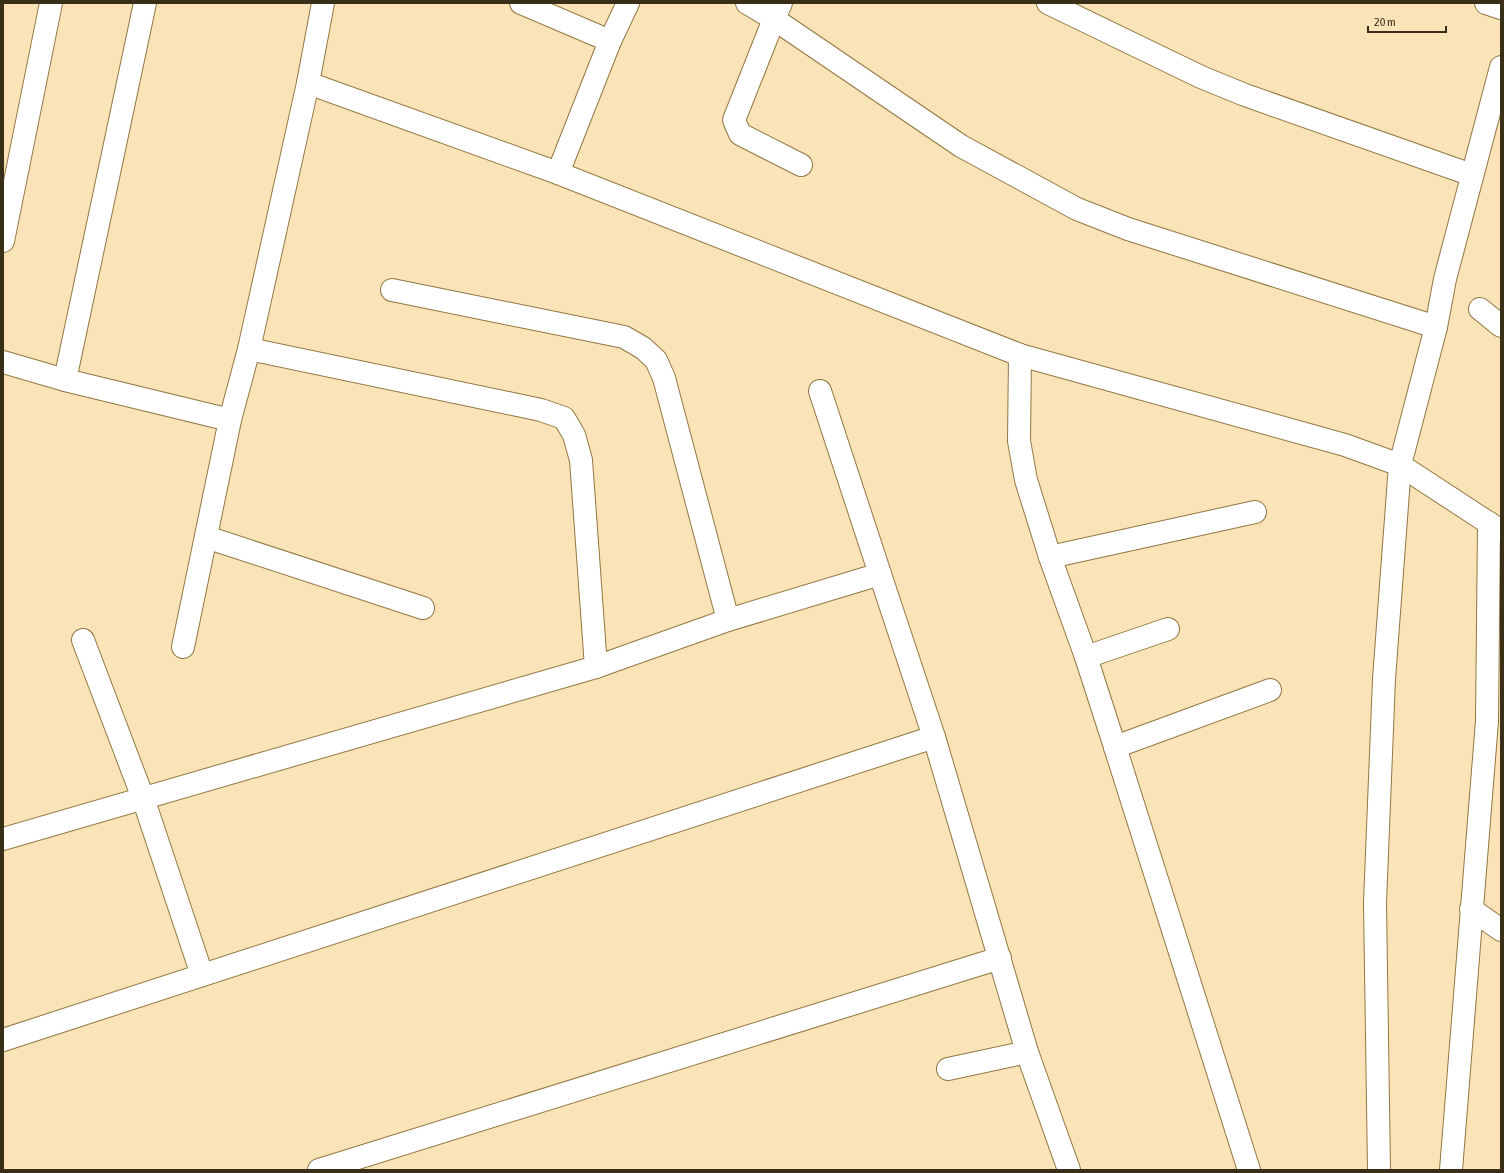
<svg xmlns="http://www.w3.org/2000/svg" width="1504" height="1173" font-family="'Asap Condensed',sans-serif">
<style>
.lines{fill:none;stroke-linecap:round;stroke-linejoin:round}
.minor-casing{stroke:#927742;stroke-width:24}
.minor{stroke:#fff;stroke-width:22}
</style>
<rect width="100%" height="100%" fill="#fae3b6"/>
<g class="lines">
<g class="minor-casing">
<g id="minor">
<polyline points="521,3 610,41"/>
<polyline points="747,3 774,19 734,120 740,134 801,165"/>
<polyline points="781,3 774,19 961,146 1077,209 1128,229 1436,327"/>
<polyline points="1048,3 1201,77 1245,95 1472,175"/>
<polyline points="1486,3 1501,8"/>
<polyline points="1501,67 1445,279 1436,327 1400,465 1501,531"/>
<polyline points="308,83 558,173 1020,355 1345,445 1400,465 1384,679 1375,903 1379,1170"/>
<polyline points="558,173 610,41 628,3"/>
<polyline points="3,241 51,3"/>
<polyline points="392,290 624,337 643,348 656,360 664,378 728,620"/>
<polyline points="1480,309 1501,326"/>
<polyline points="249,349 541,410 564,418 574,435 581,460 596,667"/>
<polyline points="1020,355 1019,441 1026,480 1050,557 1086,657 1115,747 1249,1170"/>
<polyline points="3,362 65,380 230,420"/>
<polyline points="65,380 145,3"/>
<polyline points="820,391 880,574 934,737 1027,1052 1069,1170"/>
<polyline points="206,537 423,608"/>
<polyline points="1050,557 1255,512"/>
<polyline points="83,640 143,798 202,975"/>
<polyline points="183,647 230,420 249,349 308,83 323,3"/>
<polyline points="1086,657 1168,629"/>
<polyline points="1115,747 1270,690"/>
<polyline points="3,839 596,667 728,620 880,574"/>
<polyline points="1471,909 1501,930"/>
<polyline points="3,1040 934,737"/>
<polyline points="948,1069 1027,1052"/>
<polyline points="319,1170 1000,958"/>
<polyline points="1451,1170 1487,721 1489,523"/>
</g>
</g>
<use href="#minor" class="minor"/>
</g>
<rect width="1504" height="1173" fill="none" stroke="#392e17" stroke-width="8"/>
<path d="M1368 26v6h78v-6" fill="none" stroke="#392e17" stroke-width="2"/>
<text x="1374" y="26" font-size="12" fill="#392e17" stroke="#fae3b6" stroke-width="3" paint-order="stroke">20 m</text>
</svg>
